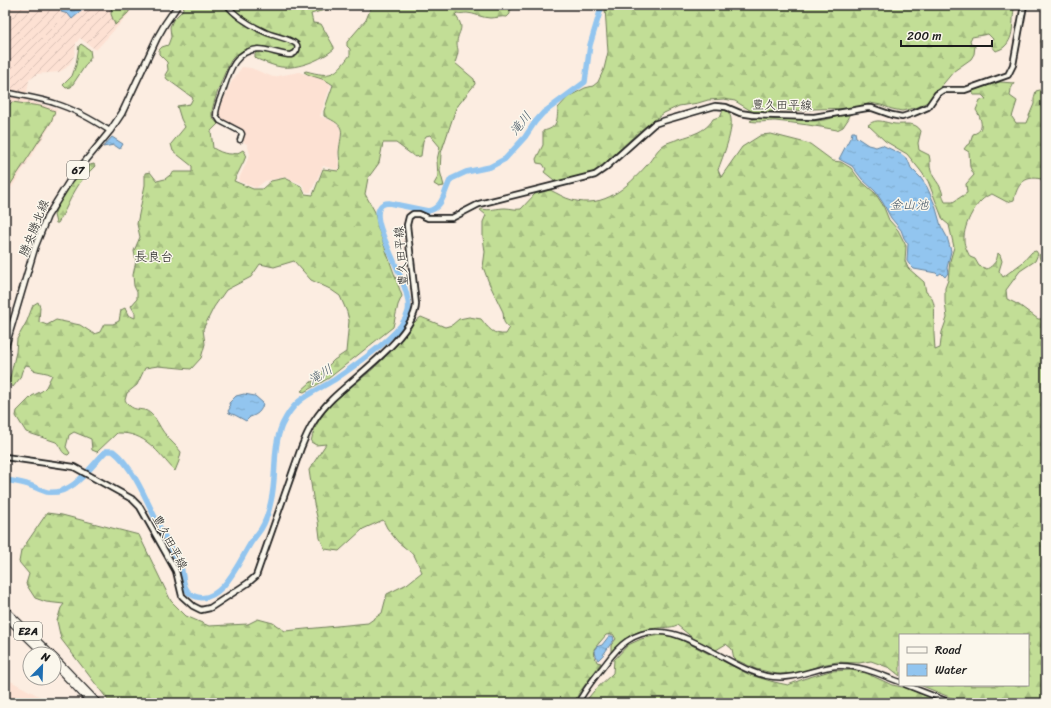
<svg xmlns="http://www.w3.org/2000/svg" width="1051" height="708" font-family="Sriracha,'Klee One',sans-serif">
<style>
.built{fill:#fde1d3}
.industrial{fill:url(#industrial-furrows)}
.forest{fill:url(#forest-firs);stroke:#6f7d59}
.water{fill:url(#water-ripples);stroke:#63819b}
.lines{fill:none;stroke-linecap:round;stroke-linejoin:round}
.river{stroke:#92c5ef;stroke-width:5.5}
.tertiary-casing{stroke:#1c1c1c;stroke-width:7}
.secondary-casing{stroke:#1c1c1c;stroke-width:8}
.primary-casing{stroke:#1c1c1c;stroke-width:8}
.motorway-casing{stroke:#1c1c1c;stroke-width:8}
.tertiary{stroke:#fbf7ec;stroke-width:4}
.secondary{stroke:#fbf7ec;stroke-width:4.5}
.primary{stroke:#fbf7ec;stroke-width:5}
.motorway{stroke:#fbf7ec;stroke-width:5.5}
.labels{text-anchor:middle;stroke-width:3;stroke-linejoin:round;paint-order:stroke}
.shield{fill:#fbf7ec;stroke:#5f5e5a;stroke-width:1}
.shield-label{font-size:11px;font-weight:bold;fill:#1c1c1c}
.street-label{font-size:12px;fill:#1c1c1c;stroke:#fbf7ec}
.water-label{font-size:13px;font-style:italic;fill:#455766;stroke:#fbf7ec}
.neighbourhood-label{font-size:13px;fill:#1c1c1c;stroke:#fbf7ec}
</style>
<defs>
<pattern id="industrial-furrows" width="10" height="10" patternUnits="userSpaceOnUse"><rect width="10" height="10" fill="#fde1d3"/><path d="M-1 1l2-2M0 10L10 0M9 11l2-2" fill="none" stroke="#d8c0b5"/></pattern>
<pattern id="forest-firs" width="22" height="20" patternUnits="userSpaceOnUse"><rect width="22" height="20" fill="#c2de96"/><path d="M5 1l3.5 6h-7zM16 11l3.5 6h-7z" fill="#a6be81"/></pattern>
<pattern id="water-ripples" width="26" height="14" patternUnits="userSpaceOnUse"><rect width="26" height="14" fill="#92c5ef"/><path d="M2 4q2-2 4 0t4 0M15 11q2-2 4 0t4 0" fill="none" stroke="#7da9cc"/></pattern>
</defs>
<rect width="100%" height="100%" fill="#fcede1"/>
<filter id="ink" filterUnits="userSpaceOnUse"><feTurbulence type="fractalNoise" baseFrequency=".025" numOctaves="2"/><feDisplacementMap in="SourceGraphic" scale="8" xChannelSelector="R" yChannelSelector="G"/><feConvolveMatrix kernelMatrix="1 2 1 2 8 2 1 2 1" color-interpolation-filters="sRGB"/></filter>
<g filter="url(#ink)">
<g class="built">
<polygon points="242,67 251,68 273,77 299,72 325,80 331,85 320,116 334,122 339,126 341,132 338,153 339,169 338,170 323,166 311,192 306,192 302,184 285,177 265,181 256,188 238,181 250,154 247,144 241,141 245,132 225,123 219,117 218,112 232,81"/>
<polygon points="5,676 7,679 52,703 5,703"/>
</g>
<polygon class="industrial" points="5,5 135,5 127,16 96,50 80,38 76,43 75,53 71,62 66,68 59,72 37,74 29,80 26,100 57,109 52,123 5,198"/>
<g class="forest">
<polygon points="112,5 133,5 128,13 115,25 111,14"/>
<path d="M185,5H355L345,10C335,5 322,11 311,14L313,23L321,24L334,47V49C321,60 298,69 281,67C273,66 265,62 257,59L255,57V54L257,52L254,47C246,49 238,52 232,59C227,65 211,106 212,114C212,118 215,121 218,124L211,131L213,148C223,154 233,157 243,150L246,154L244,161L234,181L253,189H262L271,181L285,178L301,186L305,194L313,195L323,169L338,171L341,168C340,163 339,157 339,152C341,130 348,127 324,116V111L333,85C323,77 313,78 304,72L306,71C332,78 335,75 350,55V49L347,46V42L366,20L372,5H520L510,10V14L507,17C501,16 496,18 490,18C483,18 473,13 467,13C463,13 461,14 457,13L455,15C467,30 457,30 457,44C457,47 458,48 458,51C458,55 456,59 455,63L474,79L475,84L456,108L441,153L440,171L444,186L439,187L434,184L438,177L437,160L440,147L430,135L426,136L423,141L421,156L415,157L396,143H383L379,163L368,178L365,194L375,212L378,228L402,296L398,305L393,327L329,378L304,392L301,391L311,382L321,378V373L334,360L346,352L349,321L347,312L340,296L330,289L311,280L294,261L274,267L260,264L251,277L226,290L214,307L203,329L205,344L201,358L191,369L158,366L145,368L137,385L127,393L125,400C134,415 142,405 151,414C158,420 160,429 166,435C170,441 176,445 181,452L179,461L175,471C157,452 146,432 117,433L97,452L92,450L91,439L74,432L69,435L66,447L70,453L68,455C61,454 61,446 56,442L26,432L16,416L17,411L32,396L42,391L46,387L52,375C47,372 39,372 33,370L30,366L26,365L22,371L20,378L13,387L9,382L16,352L17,339L27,321L33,305L38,302L40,307L39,322L47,325L56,320L80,325L94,334L100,332L104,324H113L119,321L121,310L125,308L128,315L135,318V313L131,306L137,299V292L134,286L133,275L136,261L134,251L140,237L137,224L145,185V173L150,172L157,181L165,179L174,172H192V166L173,151L171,144L185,127L181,119L177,106L190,104L193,98L167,79L165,75L168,70L167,62L159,54V50L162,47L168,45L171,37L170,27L173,20L181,12Z"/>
<path d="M606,5H1015C1011,18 1016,37 1004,47C1002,49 998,50 996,51L991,45L993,39L988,34L972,37L970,40L971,44L975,46L974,54L971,59L954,71L929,101L918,107L902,111L892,109L881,105L870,103L856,108L812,109L796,111L780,110L763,113L753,112L735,101L724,99L708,100L698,103L679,106L664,113L642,129L596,171L581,177L560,181L554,180L544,172L546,169L543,164L537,163L536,159L543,145V131C558,128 557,120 558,108L568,97L585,88L593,86L598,82L604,69L608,52L605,8Z"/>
<polygon points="1046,22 1046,57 1042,49 1041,41 1045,30"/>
<polygon points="81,44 90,50 91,57 71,87 66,88 63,85 72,76 76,65 79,46"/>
<path d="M1000,82L1014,83L1011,89L1010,96L1017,101L1012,117L1016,123H1026L1034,104V98L1036,91L1040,90L1046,95V187L1041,179C1024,175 1017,185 1014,200L1007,202L992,194C977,198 963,225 964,240C964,246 968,252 970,257L975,259L979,266L987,269C994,265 997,261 998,253L1000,255L1002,261L999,271L1003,277L1022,263L1032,252L1036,251L1038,254L1035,261L1020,271L1006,290L1007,299L1019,305L1038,319H1046V703H964L920,685H1028V635H900V676L890,668L871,661L859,663L837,662L821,665L799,673L777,674L756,669L734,659L732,649L726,644L716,650L694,639L677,625C671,628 666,627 659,628C634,630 627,636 611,654V645L616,639L613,634L606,635L594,649L595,657L597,662L601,663L579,693L574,703H126V701L118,699L108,700L61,639L57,621L61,608L64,604L46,602L35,598L26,584L29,574L19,562L21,551L47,513L62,515L139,535L171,601L186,616L209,626L248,624L258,619L273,623L285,631L368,623L382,613L387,594L407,584L422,572L414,555L398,542L387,528L383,520L363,529L339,551L325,549L320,538L318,521L314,504L309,470L326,444L316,445L311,442C317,405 356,387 380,362C387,356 393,349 399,342C406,333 412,323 421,317L445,327L452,325L459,319L469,317L481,319C489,329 493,335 506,334L509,329L504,322L503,312L489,283L483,267L485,252L483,237V222L486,215L480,210L482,209C490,211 497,208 505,208C511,208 515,210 521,209L535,194L550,190C557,193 564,198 572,200C605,209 627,187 647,165C653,158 657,149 665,144C680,137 705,135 713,119L721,116L723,109C725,110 727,111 728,112C738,122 722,158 718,170L721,177L742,147L761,135L771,134L810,144L833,161L841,162L851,168L860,180L875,193L883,205L889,220L898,230L906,246L905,261L908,268L924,282L926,292C939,300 933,321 934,334C934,339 935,345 935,350L940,348L942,332L947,318L945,302V288L948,280L950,261L954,247L949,225L943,220L928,181L920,170L907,154L885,141L868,125C877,117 885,123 895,124C905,125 915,121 921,131L918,143L919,150L929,155C931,161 929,166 931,171C933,178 939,183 941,189C943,193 942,197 945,202H953L967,193L966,184L974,175L970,167L969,152L964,149L967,145L970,144L973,134C986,131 981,118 976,110L980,100L986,99L982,95H973V90Z"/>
<polygon points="12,102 40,106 55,111 51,122 5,193 5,162 9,155 5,147 5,109"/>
<path d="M840,115H849V118L843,127L837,130C817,126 796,123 775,121C769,121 755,123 750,121C763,112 797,121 812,121C822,121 831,119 840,115Z"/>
<path d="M94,164L95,166C88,173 81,180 76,189C69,200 65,212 58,223H56L54,215C61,195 74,179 90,165Z"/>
<polygon points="1044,253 1046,255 1046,268 1041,264 1039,255"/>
<polygon points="662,634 678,638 750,675 774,682 788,685 803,679 830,671 851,670 866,673 892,685 907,688 943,703 584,703 594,691 613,673 614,660 628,645 641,639"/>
</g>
<g class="water">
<polygon points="61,5 88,5 72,19 68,14 61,12"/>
<polygon points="852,132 855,132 856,137 868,145 876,147 882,145 901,154 908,160 911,168 920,177 927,187 935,205 941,226 947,237 951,251 947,268 948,273 945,277 941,273 938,275 936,273 914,269 909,264 907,261 908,244 904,238 901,230 891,218 883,203 875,191 862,179 852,166 839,159 850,138 851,137"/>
<polygon points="112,137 123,144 120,149 114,145 103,147"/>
<path d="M244,394L255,396L263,403C262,411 257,415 250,417L246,421L235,415L229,413L228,411L230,408L229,403L236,396Z"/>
<path d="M609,636H613L614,640C607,647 605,655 598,660C596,656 594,652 596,647L602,645Z"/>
</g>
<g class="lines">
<path class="river" d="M5,480C12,481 19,482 26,484C33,486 40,490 47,492C73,496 90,467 106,451H113C134,467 148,504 160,528C167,541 175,553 181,567C184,577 182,591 194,596C220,607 239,562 249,546C252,540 257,535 261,529C266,521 269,511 271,501C277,476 272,448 282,425C295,397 311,394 334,380C353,367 372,354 388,339C396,332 405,323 408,312C414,286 368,224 380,207C382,204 386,203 389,203L428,211C444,208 444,190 451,179L466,172L490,167L505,159L525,137L535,122L543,113L585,82L590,45L602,5"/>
<g class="tertiary-casing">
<g id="tertiary">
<path d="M227,5C236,17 252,26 265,32C272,36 293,39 297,45C298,48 297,51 295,53L291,55C280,55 269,49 258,49C234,51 229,73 223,91C220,99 216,107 216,115L220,121L241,132L242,134L240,140"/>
<path d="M5,92C22,96 40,98 57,104C76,110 93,120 110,131"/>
<polyline points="906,685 952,703"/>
<path d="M578,703C585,689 596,676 606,663C612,655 618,647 627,641C674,608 726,672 773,677C797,680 816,667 839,666C860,665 881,675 900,682"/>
</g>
</g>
<g class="secondary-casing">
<path id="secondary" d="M5,457L74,467L132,499L140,507L176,571L182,596L193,606L201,610L210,608L248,583L256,576L301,448C309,428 316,415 332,399C354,377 415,335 416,304L407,225L409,217L413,214H419L428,218H452L479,204L595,175L605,168L654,124L663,121L715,106L726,107L740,113L753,115L814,117L867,108H872L892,115L902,117L914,113L928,107L937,94L943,90H965L1008,75L1013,65L1024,5"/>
</g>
<g class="primary-casing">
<polyline id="primary" points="5,348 35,247 47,217 70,180 110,131 122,113 157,38 165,24 178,5"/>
</g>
<g class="motorway-casing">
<g id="motorway">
<polyline points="5,609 51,654"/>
<polyline points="5,616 44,654"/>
<polyline points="54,657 98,703"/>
<polyline points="54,664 91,703"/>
</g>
</g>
<use href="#tertiary" class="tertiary"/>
<use href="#secondary" class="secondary"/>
<use href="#primary" class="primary"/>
<use href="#motorway" class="motorway"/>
</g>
</g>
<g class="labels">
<g class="shield">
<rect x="67" y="161" width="22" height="18" rx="3"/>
<rect x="14" y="622" width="28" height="18" rx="3"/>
</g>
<g class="shield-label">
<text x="78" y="174">67</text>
<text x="28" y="635">E2A</text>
</g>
<g class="street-label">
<text transform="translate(782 105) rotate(1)" y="4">豊久田平線</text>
<text transform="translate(34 228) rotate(-68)" y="4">勝央勝北線</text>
<text transform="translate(401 256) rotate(-95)" y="4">豊久田平線</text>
<text transform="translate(170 542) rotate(62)" y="4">豊久田平線</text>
</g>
<g class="water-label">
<text transform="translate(520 123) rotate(-51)" y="5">滝川</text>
<text x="909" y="209">金山池</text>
<text transform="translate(320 374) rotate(-31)" y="5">滝川</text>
</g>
<g class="neighbourhood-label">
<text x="154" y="261">長良台</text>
</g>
</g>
<rect width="1051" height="708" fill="none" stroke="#fbf7ec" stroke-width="20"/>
<rect x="10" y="10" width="1031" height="688" fill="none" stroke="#1c1c1c" stroke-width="1.5" filter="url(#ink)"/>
<rect x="899" y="634" width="130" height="52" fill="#fbf7ec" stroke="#a29f99"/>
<rect x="907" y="647" width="20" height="6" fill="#fbf7ec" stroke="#a29f99"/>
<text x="935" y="654" font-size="12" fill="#1c1c1c">Road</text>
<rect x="907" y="664" width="20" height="12" fill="url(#water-ripples)" stroke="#a29f99"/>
<text x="935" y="674" font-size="12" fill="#1c1c1c">Water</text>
<g transform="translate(42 666) rotate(23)"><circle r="19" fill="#fbf7ec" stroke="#a29f99"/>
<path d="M0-3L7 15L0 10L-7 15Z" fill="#1f6fb2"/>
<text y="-6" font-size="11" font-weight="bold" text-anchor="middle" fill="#1c1c1c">N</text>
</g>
<path d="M901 40v6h91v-6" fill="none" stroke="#1c1c1c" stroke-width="2"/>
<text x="907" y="40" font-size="12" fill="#1c1c1c" stroke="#fbf7ec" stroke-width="3" paint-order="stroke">200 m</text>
</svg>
